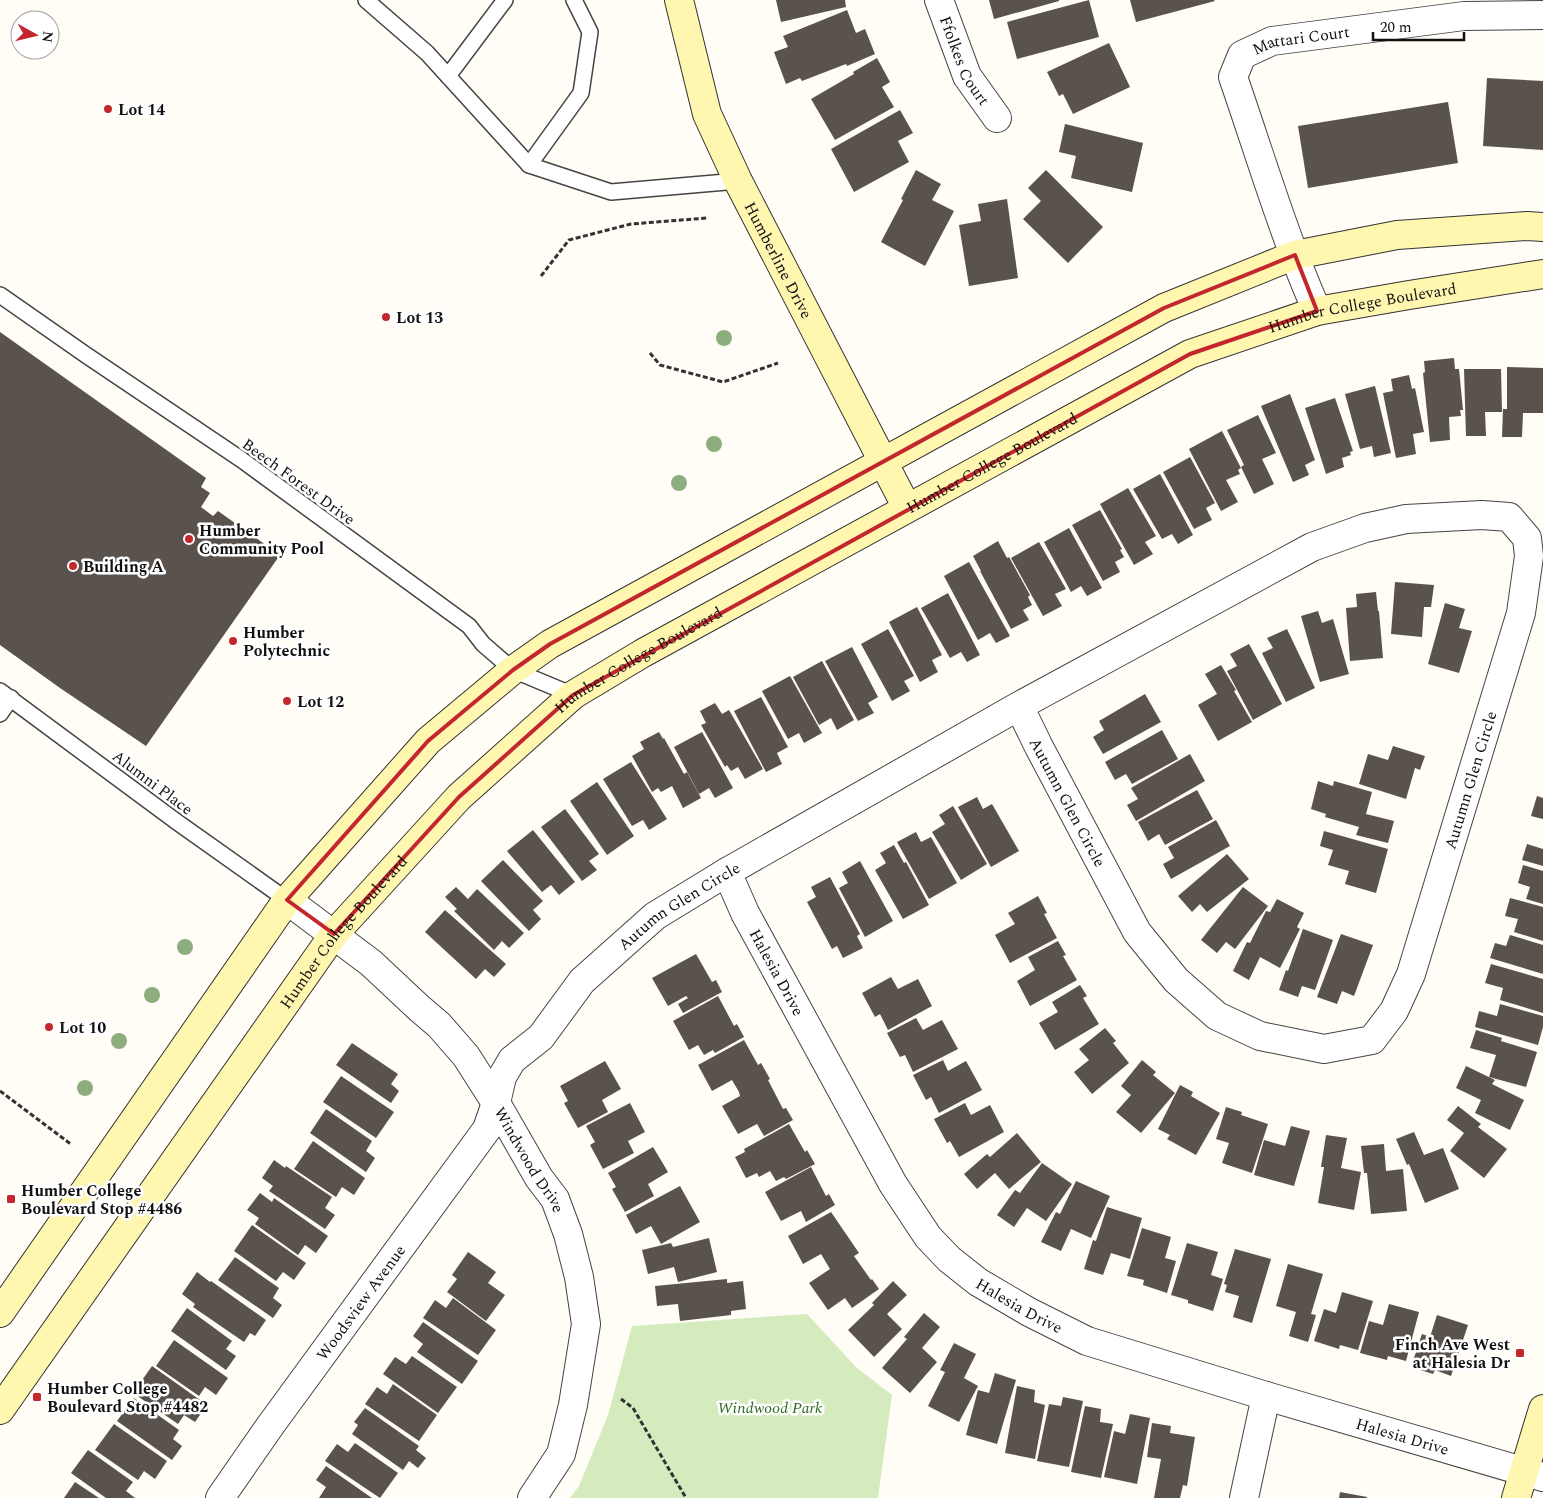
<svg xmlns="http://www.w3.org/2000/svg" width="1543" height="1498" font-family="Spectral,serif">
<style>
.green{fill:#d5ebbd}
.building{fill:#5a524d}
.lines{fill:none;stroke-linecap:round;stroke-linejoin:round}
.lane-casing{stroke:#444;stroke-width:18}
.street-casing{stroke:#444;stroke-width:30}
.secondary-casing{stroke:#333;stroke-width:30}
.path{stroke:#333;stroke-width:3;stroke-dasharray:5 2.5;stroke-linecap:butt}
.lane{stroke:#fff;stroke-width:15}
.street{stroke:#fff;stroke-width:28}
.secondary{stroke:#fff6b0;stroke-width:28}
.tree{fill:#8dad7f}
.marked{fill:none;stroke:#c4262e;stroke-width:4;stroke-linejoin:round}
.poi-dot{fill:#c4262e;stroke:#fff;stroke-width:2}
.labels{text-anchor:middle;stroke-width:5;stroke-linejoin:round;paint-order:stroke}
.street-label{font-size:16px;fill:#111;stroke:#fff}
.poi-label{font-size:16px;font-weight:bold;fill:#111;stroke:#fff;text-anchor:start}
.park-label{font-size:16px;font-style:italic;fill:#2f6b1f;stroke:#fff}
</style>
<rect width="100%" height="100%" fill="#fffdf5"/>
<polygon class="green" points="807,1314 856,1367 892,1395 878,1498 570,1498 579,1486 608,1415 632,1326"/>
<g class="building">
<polygon points="776,0 845,0 846,7 781,22"/>
<polygon points="989,0 1059,0 1059,1 994,19"/>
<polygon points="1089,0 1099,37 1017,59 1007,22"/>
<polygon points="1130,0 1214,0 1215,1 1136,22"/>
<polygon points="847,10 856,33 865,29 875,54 847,66 846,64 802,81 800,78 786,84 774,52 788,47 783,36"/>
<polygon points="1109,43 1130,87 1073,114 1063,94 1059,96 1047,72"/>
<polygon points="877,58 890,82 882,87 894,107 835,140 811,99 854,74 853,72"/>
<polygon points="1487,78 1543,81 1543,150 1483,146"/>
<polygon points="1448,102 1458,163 1308,188 1298,126"/>
<polygon points="900,110 913,133 898,141 909,162 854,192 831,149"/>
<polygon points="1065,124 1143,143 1132,192 1071,178 1076,156 1059,152"/>
<polygon points="916,170 941,184 932,200 954,211 925,266 881,242 903,200 901,199"/>
<polygon points="1046,170 1103,227 1068,263 1023,219 1041,201 1028,188"/>
<polygon points="1007,199 1018,278 969,286 959,225 981,221 978,204"/>
<polygon points="0,332 206,478 201,487 210,493 201,507 213,516 218,511 280,555 146,746 60,688 0,645"/>
<polygon points="1454,358 1455,369 1459,369 1463,410 1460,410 1461,416 1449,417 1450,440 1430,442 1423,373 1425,372 1424,361"/>
<polygon points="1507,367 1543,368 1543,413 1523,413 1522,437 1502,437 1503,409 1507,409"/>
<polygon points="1464,369 1501,369 1502,412 1485,412 1486,436 1466,436"/>
<polygon points="1409,375 1412,389 1415,388 1424,432 1413,434 1416,454 1396,458 1383,393 1393,391 1391,379"/>
<polygon points="1375,386 1391,453 1374,457 1372,446 1360,449 1345,394"/>
<polygon points="1290,394 1315,460 1305,465 1309,475 1293,482 1261,406"/>
<polygon points="1335,398 1353,451 1350,452 1351,455 1342,458 1344,467 1326,474 1305,408"/>
<polygon points="1258,415 1276,453 1262,459 1274,484 1254,494 1241,467 1244,465 1227,430"/>
<polygon points="1222,431 1241,468 1238,470 1240,474 1226,480 1238,502 1221,511 1189,449"/>
<polygon points="1190,457 1215,503 1206,508 1212,520 1194,529 1163,472"/>
<polygon points="1160,474 1193,535 1178,544 1172,534 1162,539 1133,489"/>
<polygon points="1128,488 1156,536 1145,542 1153,554 1134,565 1100,504"/>
<polygon points="1100,510 1122,549 1120,550 1124,557 1115,562 1120,572 1103,581 1072,525"/>
<polygon points="1069,528 1102,588 1087,596 1081,586 1071,592 1044,542"/>
<polygon points="998,541 1007,558 1009,557 1030,595 1028,597 1032,605 1023,610 1029,620 1011,629 980,571 981,571 973,556"/>
<polygon points="1039,542 1066,589 1055,594 1062,606 1043,616 1011,558"/>
<polygon points="969,562 1010,636 996,643 990,633 978,640 944,576"/>
<polygon points="1395,582 1434,585 1431,607 1424,607 1422,637 1391,634"/>
<polygon points="1376,592 1378,611 1379,611 1383,658 1350,661 1346,608 1357,607 1356,594"/>
<polygon points="948,593 980,655 967,662 961,652 950,658 921,608"/>
<polygon points="1445,603 1465,609 1459,628 1472,631 1459,673 1428,664"/>
<polygon points="917,607 942,655 932,660 938,672 920,682 889,622"/>
<polygon points="1318,611 1322,623 1333,619 1349,674 1320,682 1301,616"/>
<polygon points="888,629 914,676 904,681 910,691 892,701 861,644"/>
<polygon points="1287,629 1315,688 1286,702 1262,653 1273,648 1267,638"/>
<polygon points="1249,644 1282,704 1253,720 1227,671 1237,666 1230,654"/>
<polygon points="852,647 878,697 868,703 874,713 858,721 825,661"/>
<polygon points="822,661 854,720 837,730 831,718 819,725 793,677"/>
<polygon points="1221,665 1236,690 1234,691 1252,722 1218,741 1198,705 1217,694 1205,674"/>
<polygon points="790,676 822,733 804,743 799,733 788,739 762,691"/>
<polygon points="1145,694 1161,722 1103,754 1093,737 1104,730 1099,721"/>
<polygon points="761,697 788,747 777,753 782,764 766,772 734,711"/>
<polygon points="715,703 722,714 729,710 763,769 745,779 738,767 731,771 727,765 725,767 701,725 706,723 700,711"/>
<polygon points="1162,730 1178,759 1132,784 1126,774 1115,780 1105,762"/>
<polygon points="659,732 663,739 664,738 684,774 687,772 701,798 683,808 672,786 661,792 658,788 652,792 632,756 644,749 640,742"/>
<polygon points="702,732 733,788 715,798 709,788 699,794 674,747"/>
<polygon points="1393,746 1425,756 1420,770 1415,768 1406,799 1359,784 1368,754 1388,760"/>
<polygon points="1190,754 1205,781 1136,821 1127,805 1138,799 1131,788"/>
<polygon points="631,762 667,819 649,830 643,820 632,826 603,779"/>
<polygon points="1318,781 1333,786 1334,781 1372,792 1366,814 1394,821 1388,843 1356,835 1359,827 1325,817 1326,814 1311,809"/>
<polygon points="597,782 634,836 607,855 570,801"/>
<polygon points="1197,790 1213,819 1165,845 1159,834 1148,841 1138,822"/>
<polygon points="1537,796 1543,798 1543,819 1531,816"/>
<polygon points="977,797 983,809 992,804 1019,851 991,867 958,807"/>
<polygon points="953,806 987,864 961,880 932,832 945,824 939,815"/>
<polygon points="565,809 599,854 589,861 597,870 582,881 541,827"/>
<polygon points="1216,820 1230,846 1171,879 1163,864 1174,858 1168,847"/>
<polygon points="533,830 575,882 559,895 551,885 542,892 507,851"/>
<polygon points="1324,831 1388,849 1376,893 1345,884 1349,871 1328,865 1333,850 1320,846"/>
<polygon points="916,832 921,842 931,837 957,883 929,899 897,842"/>
<polygon points="1527,844 1543,849 1543,866 1522,860"/>
<polygon points="894,845 904,863 906,862 929,905 903,919 875,870 886,863 880,853"/>
<polygon points="1227,854 1249,879 1207,912 1200,904 1192,912 1178,896"/>
<polygon points="503,860 543,901 533,910 541,919 529,931 481,881"/>
<polygon points="860,861 893,921 865,937 839,888 848,883 842,872"/>
<polygon points="1523,865 1543,871 1543,904 1526,899 1530,887 1518,883"/>
<polygon points="830,877 860,934 857,936 863,948 843,958 837,946 832,949 807,902 816,897 811,887"/>
<polygon points="456,887 468,899 477,889 524,933 509,948 502,941 494,950 454,911 457,909 445,897"/>
<polygon points="1243,887 1268,906 1235,949 1226,942 1217,953 1201,940"/>
<polygon points="1038,896 1047,913 1044,914 1057,938 1010,963 995,935 1015,924 1008,913"/>
<polygon points="1510,898 1543,907 1543,941 1514,932 1518,919 1505,916"/>
<polygon points="1277,899 1304,913 1297,927 1300,929 1280,968 1260,957 1249,980 1233,971 1247,942 1250,943 1266,911 1270,912"/>
<polygon points="445,910 506,964 494,977 485,969 476,979 425,932"/>
<polygon points="1303,929 1333,940 1315,990 1302,986 1298,997 1279,990 1286,970 1288,971"/>
<polygon points="1341,934 1373,945 1354,996 1342,991 1337,1004 1317,997"/>
<polygon points="1510,935 1543,945 1543,974 1490,958 1495,943 1506,946"/>
<polygon points="1058,941 1066,955 1063,956 1077,980 1030,1006 1017,981 1035,970 1028,957"/>
<polygon points="696,954 712,982 716,980 722,992 683,1013 678,1004 688,998 686,996 668,1006 652,978"/>
<polygon points="1491,964 1543,979 1543,1013 1500,1000 1503,988 1485,983"/>
<polygon points="891,977 898,989 918,979 932,1006 888,1030 880,1014 875,1017 862,993"/>
<polygon points="1080,985 1087,996 1083,998 1099,1024 1055,1050 1039,1023 1058,1012 1052,1002"/>
<polygon points="718,996 734,1026 737,1024 744,1037 715,1053 713,1050 704,1055 698,1045 689,1050 673,1021"/>
<polygon points="1500,1004 1543,1016 1543,1027 1538,1045 1475,1027 1479,1011 1497,1016"/>
<polygon points="916,1018 923,1030 942,1020 958,1049 913,1072 905,1055 900,1057 887,1033"/>
<polygon points="1105,1028 1116,1041 1113,1043 1129,1063 1092,1094 1074,1072 1089,1060 1079,1049"/>
<polygon points="1476,1030 1502,1038 1501,1041 1537,1052 1526,1087 1489,1077 1496,1055 1470,1048"/>
<polygon points="744,1040 758,1065 761,1063 770,1079 768,1080 783,1109 786,1108 793,1120 764,1136 757,1124 738,1134 722,1106 740,1096 739,1092 732,1080 712,1091 698,1065"/>
<polygon points="352,1043 398,1074 391,1084 399,1091 391,1103 336,1065"/>
<polygon points="943,1060 948,1071 966,1061 982,1090 939,1113 931,1097 926,1100 913,1075"/>
<polygon points="1142,1060 1156,1072 1153,1075 1175,1093 1141,1133 1116,1112 1131,1095 1121,1086"/>
<polygon points="605,1061 621,1089 602,1100 608,1112 578,1128 564,1103 568,1101 560,1086"/>
<polygon points="1466,1066 1495,1080 1492,1084 1524,1100 1510,1130 1475,1113 1481,1100 1456,1088"/>
<polygon points="341,1076 394,1112 376,1138 323,1102"/>
<polygon points="1180,1085 1193,1092 1191,1096 1220,1113 1196,1155 1167,1139 1170,1135 1158,1129"/>
<polygon points="630,1103 645,1132 628,1141 634,1153 603,1169 590,1145 595,1142 586,1126"/>
<polygon points="965,1103 971,1115 990,1105 1004,1132 959,1157 950,1141 947,1143 934,1119"/>
<polygon points="1458,1106 1481,1124 1478,1127 1507,1149 1484,1178 1450,1151 1464,1133 1447,1120"/>
<polygon points="1226,1107 1242,1112 1241,1115 1268,1124 1252,1173 1222,1163 1229,1143 1216,1139"/>
<polygon points="326,1109 372,1141 366,1151 375,1158 366,1172 310,1133"/>
<polygon points="789,1124 805,1152 807,1150 815,1164 786,1179 784,1177 776,1181 770,1171 759,1177 757,1173 746,1178 735,1157 745,1152 744,1149"/>
<polygon points="1291,1126 1310,1131 1294,1186 1254,1175 1264,1140 1285,1146"/>
<polygon points="1414,1132 1424,1155 1443,1148 1459,1189 1425,1203 1409,1164 1407,1165 1396,1139"/>
<polygon points="1017,1133 1041,1162 1009,1189 995,1173 977,1189 964,1174 987,1154 990,1157"/>
<polygon points="1326,1135 1347,1138 1341,1168 1361,1172 1354,1210 1318,1203 1324,1167 1321,1167"/>
<polygon points="313,1141 365,1178 354,1195 342,1187 336,1197 294,1169"/>
<polygon points="1384,1144 1386,1171 1403,1169 1407,1211 1371,1214 1367,1173 1364,1173 1361,1146"/>
<polygon points="653,1147 668,1172 648,1184 654,1196 625,1212 612,1189 616,1187 608,1173"/>
<polygon points="274,1160 285,1168 286,1166 332,1197 325,1208 335,1215 325,1229 269,1191 273,1186 262,1178"/>
<polygon points="1042,1163 1072,1184 1046,1221 1027,1208 1014,1227 997,1215 1015,1190 1020,1193"/>
<polygon points="811,1167 826,1196 829,1194 835,1205 806,1222 801,1211 781,1221 765,1192"/>
<polygon points="1076,1181 1110,1196 1091,1238 1071,1229 1061,1251 1041,1242 1056,1212 1060,1214"/>
<polygon points="680,1186 700,1222 661,1244 651,1226 636,1234 626,1215"/>
<polygon points="260,1193 272,1202 274,1198 328,1236 316,1253 305,1245 298,1255 255,1224 259,1218 247,1210"/>
<polygon points="1107,1207 1142,1218 1130,1259 1111,1253 1103,1275 1084,1269 1093,1240 1096,1241"/>
<polygon points="831,1212 859,1253 854,1256 871,1280 872,1279 879,1289 852,1308 845,1298 828,1310 809,1283 830,1269 821,1254 803,1264 788,1236"/>
<polygon points="252,1225 306,1263 294,1280 283,1272 276,1281 234,1251"/>
<polygon points="1142,1228 1171,1237 1165,1258 1176,1261 1167,1293 1143,1285 1144,1280 1127,1276"/>
<polygon points="709,1238 717,1272 678,1282 674,1267 648,1274 642,1250 671,1243 673,1247"/>
<polygon points="1187,1243 1218,1252 1211,1275 1223,1279 1213,1311 1188,1303 1188,1300 1171,1295"/>
<polygon points="1235,1249 1271,1259 1252,1323 1233,1317 1239,1296 1225,1292 1227,1285 1224,1284"/>
<polygon points="468,1252 496,1272 488,1283 505,1295 486,1321 447,1292 457,1279 452,1275"/>
<polygon points="235,1257 279,1288 273,1298 282,1305 273,1318 218,1280"/>
<polygon points="1288,1264 1323,1274 1311,1314 1316,1315 1308,1342 1289,1336 1296,1312 1276,1306"/>
<polygon points="197,1272 210,1282 211,1281 266,1320 255,1336 250,1333 244,1342 193,1307 195,1304 182,1294"/>
<polygon points="727,1279 727,1283 743,1281 746,1309 731,1311 731,1315 680,1321 678,1304 657,1306 655,1286"/>
<polygon points="893,1281 907,1295 887,1314 902,1329 874,1357 848,1330 874,1305 872,1303"/>
<polygon points="1342,1292 1373,1301 1358,1350 1340,1345 1339,1349 1314,1341 1324,1309 1336,1313"/>
<polygon points="453,1298 496,1330 478,1355 423,1318 435,1300 446,1308"/>
<polygon points="1389,1304 1419,1312 1406,1361 1388,1356 1387,1360 1360,1353 1369,1321 1383,1325"/>
<polygon points="187,1308 232,1341 226,1349 236,1356 226,1370 171,1331"/>
<polygon points="924,1313 940,1327 922,1348 937,1362 910,1393 882,1368 907,1339 904,1337"/>
<polygon points="1437,1315 1468,1325 1451,1376 1435,1370 1433,1374 1411,1367 1422,1334 1430,1337"/>
<polygon points="423,1322 478,1361 462,1384 417,1352 423,1344 413,1336"/>
<polygon points="174,1340 228,1378 216,1395 205,1387 199,1396 156,1366"/>
<polygon points="954,1343 976,1354 964,1378 978,1386 959,1422 928,1406 945,1372 940,1370"/>
<polygon points="412,1356 457,1387 438,1413 383,1374 395,1357 406,1364"/>
<polygon points="152,1366 207,1405 195,1422 184,1415 178,1424 133,1393"/>
<polygon points="995,1373 1016,1380 997,1444 966,1435 978,1390 989,1393"/>
<polygon points="393,1384 437,1415 419,1441 365,1404 377,1387 387,1394"/>
<polygon points="1017,1386 1035,1390 1034,1402 1045,1405 1035,1459 1005,1453"/>
<polygon points="1063,1397 1083,1401 1069,1467 1037,1461 1049,1404 1061,1406"/>
<polygon points="134,1398 179,1430 173,1439 182,1446 172,1460 117,1421"/>
<polygon points="1085,1406 1101,1409 1100,1422 1113,1424 1101,1478 1071,1472"/>
<polygon points="365,1408 419,1446 416,1450 426,1458 418,1468 409,1461 403,1470 352,1434 358,1425 354,1422"/>
<polygon points="1130,1414 1150,1418 1137,1484 1104,1477 1114,1431 1125,1434"/>
<polygon points="1152,1423 1171,1426 1170,1433 1195,1437 1187,1486 1183,1485 1180,1498 1154,1498 1161,1459 1147,1457"/>
<polygon points="114,1424 167,1461 155,1479 144,1471 138,1480 95,1450"/>
<polygon points="355,1443 398,1473 380,1498 325,1461 337,1444 348,1452"/>
<polygon points="88,1450 133,1482 126,1491 135,1498 106,1498 71,1473"/>
<polygon points="326,1466 372,1498 319,1498 326,1487 316,1480"/>
<polygon points="75,1482 99,1498 64,1498"/>
<polygon points="1340,1492 1367,1497 1367,1498 1339,1498"/>
</g>
<g class="lines">
<g class="lane-casing">
<g id="lane">
<polyline points="366,0 427,53 529,165"/>
<polyline points="574,0 590,32 581,93 529,165 611,192 738,181"/>
<polyline points="448,76 505,0"/>
<polyline points="0,295 86,355 242,460 469,626 483,644 513,670 573,695"/>
<polyline points="0,691 177,822 287,900"/>
<polyline points="0,714 11,698"/>
</g>
</g>
<g class="street-casing">
<g id="street">
<path id="s1" d="M939,0L967,76L997,118"/>
<path id="s2" d="M1317,311C1284,236 1260,155 1233,77L1242,55L1272,41L1464,16L1543,15"/>
<path id="s3" d="M727,872L745,913L893,1184L928,1237L949,1259L978,1282L1029,1312L1087,1341L1266,1396L1543,1477"/>
<path id="s4" d="M287,900L371,963L419,1008L439,1025L466,1056L496,1103L539,1178L555,1199L568,1234L579,1277L586,1324L573,1405L561,1454L532,1498"/>
<path id="s5" d="M220,1498L270,1426L487,1129L496,1103L502,1077L512,1060L541,1037L582,981L655,916L727,872L1019,706L1312,547L1365,528L1406,519L1482,515L1509,517L1527,538L1529,556L1521,613L1411,974L1394,1011L1372,1040L1324,1049L1260,1036L1217,1016L1176,980L1137,932L1039,747L1019,706"/>
<polyline points="1244,1498 1266,1396"/>
</g>
</g>
<g class="secondary-casing">
<g id="secondary">
<path id="s6" d="M679,0L707,114L738,181L907,508"/>
<polyline points="0,1313 287,900 428,741 513,670 550,644 1164,308 1295,255 1397,235 1527,226 1543,227"/>
<path id="s7" d="M0,1410L334,934L459,797L573,695L643,653L1190,354L1317,311L1409,295L1543,274"/>
<polyline points="1516,1498 1543,1409"/>
</g>
</g>
<g class="path">
<polyline points="541,276 569,240 631,224 707,218"/>
<polyline points="650,353 660,365 723,382 778,363"/>
<polyline points="0,1091 72,1145"/>
<polyline points="621,1399 633,1408 686,1498"/>
</g>
<use href="#lane" class="lane"/>
<use href="#street" class="street"/>
<use href="#secondary" class="secondary"/>
</g>
<g class="tree">
<circle cx="724" cy="338" r="8"/>
<circle cx="714" cy="444" r="8"/>
<circle cx="679" cy="483" r="8"/>
<circle cx="185" cy="947" r="8"/>
<circle cx="152" cy="995" r="8"/>
<circle cx="119" cy="1041" r="8"/>
<circle cx="85" cy="1088" r="8"/>
</g>
<path class="marked" d="M1295,255L1317,311L1190,354L573,695L459,797L334,934L287,900L428,741L513,670L550,644L1164,308Z"/>
<g class="poi-dot">
<circle cx="108" cy="109" r="5"/>
<circle cx="386" cy="317" r="5"/>
<circle cx="189" cy="539" r="5"/>
<circle cx="73" cy="566" r="5"/>
<circle cx="233" cy="641" r="5"/>
<circle cx="287" cy="701" r="5"/>
<circle cx="49" cy="1027" r="5"/>
<rect x="6" y="1194" width="10" height="10" rx="2.5"/>
<rect x="1515" y="1348" width="10" height="10" rx="2.5"/>
<rect x="32" y="1392" width="10" height="10" rx="2.5"/>
</g>
<g class="labels">
<g class="street-label">
<text dy="6" stroke="none"><textPath href="#s2" startOffset="334">Mattari Court</textPath></text>
<text dy="6" stroke="none"><textPath href="#s1" startOffset="66">Ffolkes Court</textPath></text>
<text dy="6" stroke="none"><textPath href="#s6" startOffset="280">Humberline Drive</textPath></text>
<text dy="6" stroke="none"><textPath href="#s7" startOffset="1804">Humber College Boulevard</textPath></text>
<text dy="6" stroke="none"><textPath href="#s7" startOffset="1399">Humber College Boulevard</textPath></text>
<text transform="translate(299 481) rotate(36)" y="6">Beech Forest Drive</text>
<text dy="6" stroke="none"><textPath href="#s7" startOffset="994">Humber College Boulevard</textPath></text>
<text transform="translate(1470 780) rotate(-73)" y="6">Autumn Glen Circle</text>
<text transform="translate(153 782) rotate(37)" y="6">Alumni Place</text>
<text transform="translate(1068 802) rotate(62)" y="6">Autumn Glen Circle</text>
<text dy="6" stroke="none"><textPath href="#s5" startOffset="759">Autumn Glen Circle</textPath></text>
<text dy="6" stroke="none"><textPath href="#s7" startOffset="589">Humber College Boulevard</textPath></text>
<text dy="6" stroke="none"><textPath href="#s3" startOffset="112">Halesia Drive</textPath></text>
<text dy="6" stroke="none"><textPath href="#s4" startOffset="360">Windwood Drive</textPath></text>
<text dy="6" stroke="none"><textPath href="#s5" startOffset="241">Woodsview Avenue</textPath></text>
<text dy="6" stroke="none"><textPath href="#s3" startOffset="532">Halesia Drive</textPath></text>
<text dy="6" stroke="none"><textPath href="#s3" startOffset="938">Halesia Drive</textPath></text>
</g>
<g class="poi-label">
<text x="118" y="115">Lot 14</text>
<text x="396" y="323">Lot 13</text>
<text x="199" y="536">Humber<tspan x="199" dy="18">Community Pool</tspan></text>
<text x="83" y="572">Building A</text>
<text x="243" y="638">Humber<tspan x="243" dy="18">Polytechnic</tspan></text>
<text x="297" y="707">Lot 12</text>
<text x="59" y="1033">Lot 10</text>
<text x="21" y="1196">Humber College<tspan x="21" dy="18">Boulevard Stop #4486</tspan></text>
<text x="1510" y="1350" text-anchor="end">Finch Ave West<tspan x="1510" dy="18">at Halesia Dr</tspan></text>
<text x="47" y="1394">Humber College<tspan x="47" dy="18">Boulevard Stop #4482</tspan></text>
</g>
<g class="park-label">
<text x="770" y="1413">Windwood Park</text>
</g>
</g>
<g transform="translate(35 35) rotate(98)"><circle r="24" fill="#ffffff" stroke="#a0a0a0"/>
<path d="M0-4L9 19L0 12L-9 19Z" fill="#c4262e"/>
<text y="-8" font-size="14" font-weight="bold" text-anchor="middle" fill="#111111">N</text>
</g>
<path d="M1373 32v8h91v-8" fill="none" stroke="#111111" stroke-width="2.5"/>
<text x="1380" y="32" font-size="15" fill="#111111" stroke="#ffffff" stroke-width="4" paint-order="stroke">20 m</text>
</svg>
